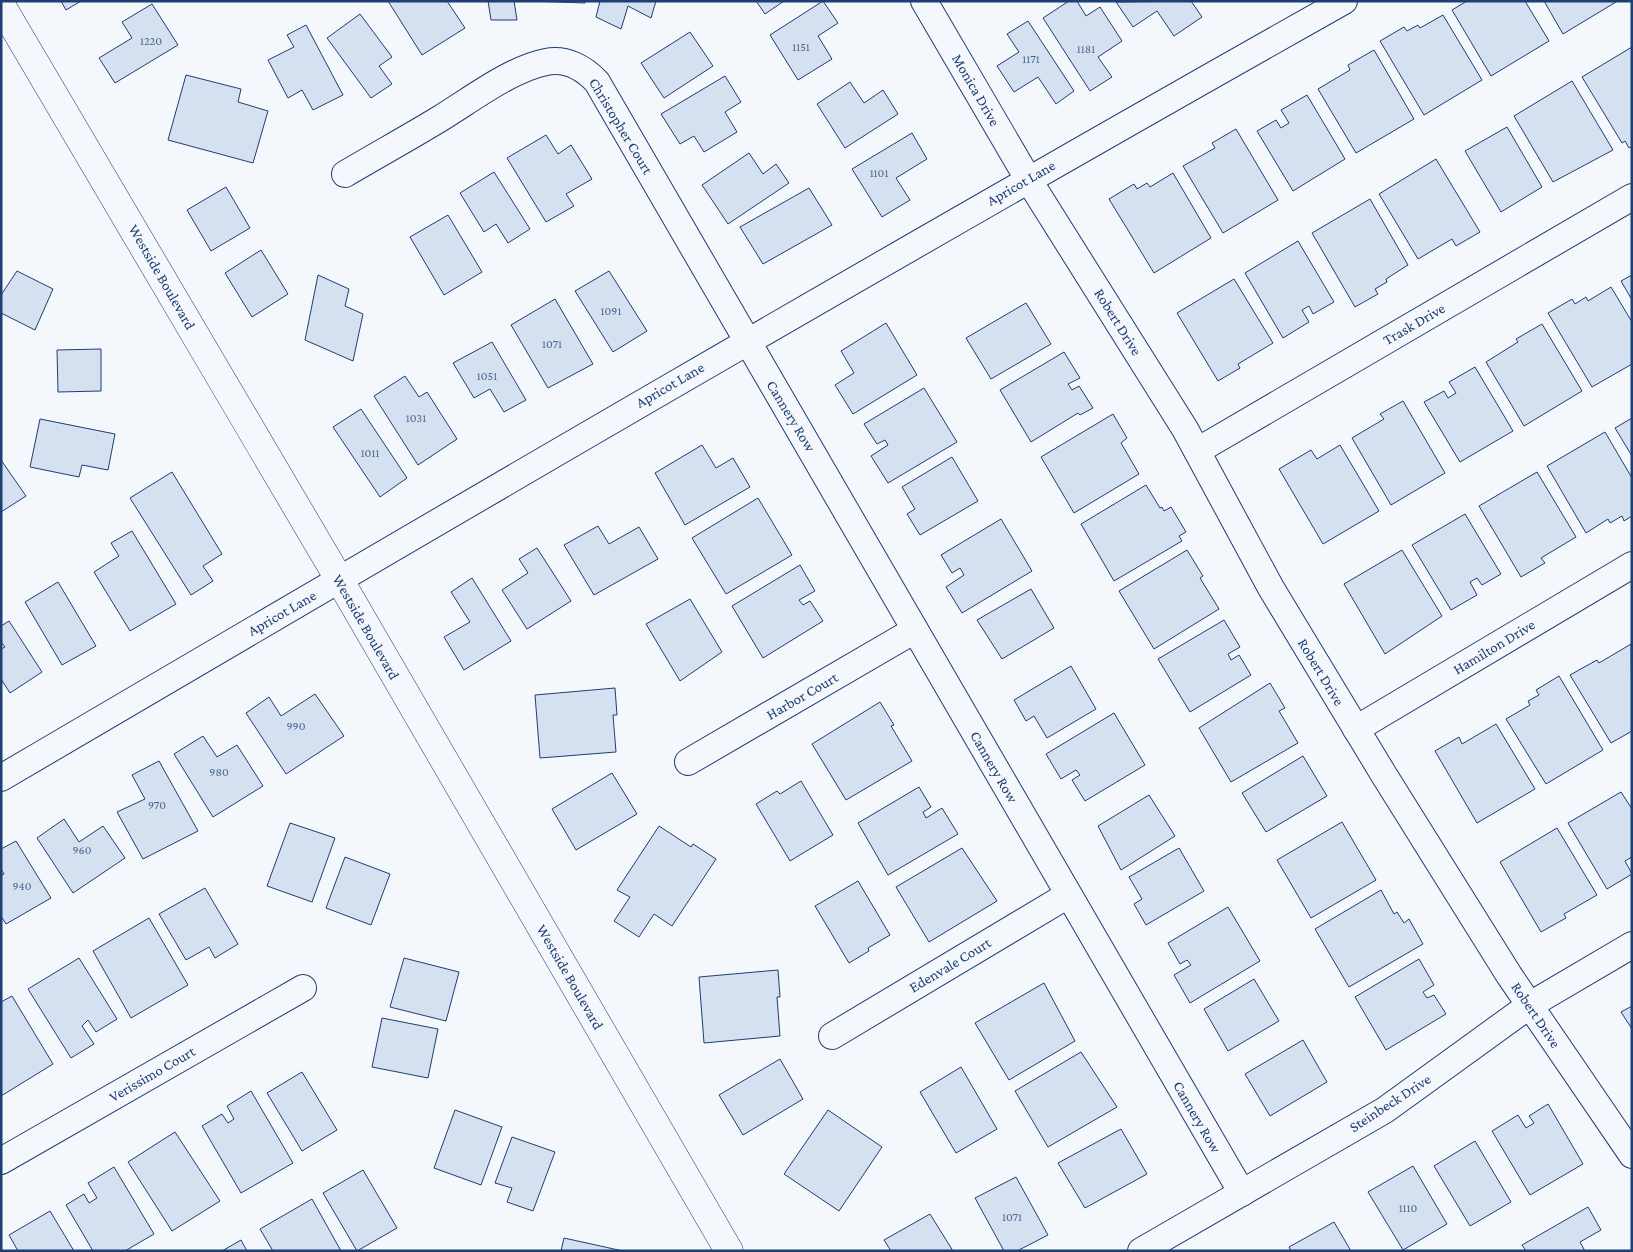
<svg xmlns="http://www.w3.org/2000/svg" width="1633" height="1252" font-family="'Crimson Pro',serif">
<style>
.building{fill:#d5e0f0;stroke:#1d3f73}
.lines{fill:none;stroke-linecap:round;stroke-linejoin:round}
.minor-casing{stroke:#1d3f73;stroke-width:28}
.tertiary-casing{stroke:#1d3f73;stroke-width:29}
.minor{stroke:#f4f7fb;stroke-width:26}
.tertiary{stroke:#f4f7fb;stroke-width:28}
.labels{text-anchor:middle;stroke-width:4;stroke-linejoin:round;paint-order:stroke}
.number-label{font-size:12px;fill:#4b6792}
.street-label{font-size:15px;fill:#1d3f73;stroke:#f4f7fb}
</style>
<rect width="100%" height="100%" fill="#f4f7fb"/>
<g class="building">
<polygon points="61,1 81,1 66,10"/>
<polygon points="388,1 447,1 465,28 422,55"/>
<polygon points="488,1 514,1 517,20 491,20"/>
<polygon points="585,1 585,3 531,1"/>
<polygon points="600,1 656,1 651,18 628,6 621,29 596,17"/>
<polygon points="756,1 784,1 765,14"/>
<polygon points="823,1 838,23 818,36 832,59 798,80 770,35"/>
<polygon points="1069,1 1077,1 1086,16 1100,7 1122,41 1098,57 1112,77 1090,91 1043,18"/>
<polygon points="1191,1 1202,17 1174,36 1157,11 1133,27 1116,2"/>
<polygon points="1467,1 1525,1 1549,41 1491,76 1452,10"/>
<polygon points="1544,1 1616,1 1616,2 1563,34"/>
<polygon points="152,4 178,45 115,83 99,58 132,38 122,22"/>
<polygon points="360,14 392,57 379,66 392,84 371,98 327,38"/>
<polygon points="1443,15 1482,80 1424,115 1380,41 1404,27 1407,31 1418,25 1420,28"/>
<polygon points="1028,21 1074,91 1056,104 1038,77 1014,92 997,66 1019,52 1007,34"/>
<polygon points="306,25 343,95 313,110 302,90 288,98 268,60 294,47 287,35"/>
<polygon points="690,32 713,66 664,98 641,63"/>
<polygon points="1632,47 1632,146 1629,148 1625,141 1622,143 1582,77"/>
<polygon points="1374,50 1414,119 1356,153 1318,89 1350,70 1348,65"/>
<polygon points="186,75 241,89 238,102 268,111 253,163 168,140"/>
<polygon points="725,76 741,102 725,112 737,132 704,152 694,136 680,144 661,114"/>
<polygon points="1572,81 1613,150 1553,182 1514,116"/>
<polygon points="850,82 864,103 883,90 898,114 845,148 817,104"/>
<polygon points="1307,95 1345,159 1293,191 1257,131 1276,120 1281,128 1289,123 1281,110"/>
<polygon points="1507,127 1542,187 1501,212 1465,151"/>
<polygon points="1236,129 1278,200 1223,233 1183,166 1215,148 1212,143"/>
<polygon points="912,133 927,159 896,178 910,200 882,217 852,169"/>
<polygon points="546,135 558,154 571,145 592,179 566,194 574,206 546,222 507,158"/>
<polygon points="749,153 763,174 776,164 789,183 728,224 702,185"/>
<polygon points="1436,159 1480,232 1456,246 1452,239 1418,259 1379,194"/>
<polygon points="494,172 530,229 508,243 496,224 484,232 460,193"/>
<polygon points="1173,173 1211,238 1154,273 1109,199 1134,184 1137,189 1147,183 1150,187"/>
<polygon points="226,187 250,228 211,251 187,210"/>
<polygon points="809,188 832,225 763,264 740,227"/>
<polygon points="1370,199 1408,265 1386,279 1387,282 1375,289 1378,294 1355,307 1312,233"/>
<polygon points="448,215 482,272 444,295 410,237"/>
<polygon points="1298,241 1334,302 1313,314 1309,306 1302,310 1309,322 1283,338 1245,273"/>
<polygon points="261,250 288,294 252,317 225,273"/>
<polygon points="17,271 53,289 35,330 1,313 1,295"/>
<polygon points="609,271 647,331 613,352 575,291"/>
<polygon points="318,275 349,289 345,306 363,314 353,361 305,340"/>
<polygon points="1632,275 1632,300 1621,281"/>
<polygon points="1234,279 1273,343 1238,364 1240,368 1218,381 1177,313"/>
<polygon points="1611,287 1632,322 1632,364 1592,387 1548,313 1572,299 1575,304 1586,297 1588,301"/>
<polygon points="555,299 593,364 548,388 511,325"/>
<polygon points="1026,303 1051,344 991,379 966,338"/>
<polygon points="886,323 917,375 853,414 835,385 854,373 841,351"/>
<polygon points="1542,324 1582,391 1524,426 1486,362 1518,342 1516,339"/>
<polygon points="492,342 526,400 504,412 490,389 474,398 453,363"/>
<polygon points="101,349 101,391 58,392 57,350"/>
<polygon points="1064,352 1080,378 1068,384 1072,390 1079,386 1093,408 1080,415 1078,413 1031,442 1000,390"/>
<polygon points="1475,367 1513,431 1460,462 1424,402 1444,391 1448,398 1456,393 1449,382"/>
<polygon points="405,376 419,397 427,392 457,439 418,465 374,396"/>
<polygon points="924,388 957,442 888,483 871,456 888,445 885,440 877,444 864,424"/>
<polygon points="1403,401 1445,473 1391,505 1352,438 1384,419 1380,414"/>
<polygon points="361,409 407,478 380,497 333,427"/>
<polygon points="1113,414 1127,438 1121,443 1139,474 1074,513 1041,457"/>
<polygon points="1632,418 1632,456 1615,428"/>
<polygon points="40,419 115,434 108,470 82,465 79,477 30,467"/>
<polygon points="1605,432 1632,478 1632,516 1624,521 1622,516 1610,523 1608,519 1586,533 1547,466"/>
<polygon points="702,445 716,468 733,458 750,487 685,525 655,473"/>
<polygon points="1340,445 1379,511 1323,544 1279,469 1311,450 1317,459"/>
<polygon points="952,457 978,501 920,535 907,514 915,509 902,487"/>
<polygon points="1,460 26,496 1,512"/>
<polygon points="172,472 222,554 203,566 213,581 191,595 130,498"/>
<polygon points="1537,472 1576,537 1541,558 1545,563 1521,577 1479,506"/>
<polygon points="1146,485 1160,508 1162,507 1164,511 1171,507 1186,532 1179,536 1182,541 1114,581 1081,524"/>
<polygon points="758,498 792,555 726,594 692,538"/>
<polygon points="1465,514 1501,574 1482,585 1477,578 1470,582 1477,595 1451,610 1412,545"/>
<polygon points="1001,519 1032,571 962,613 946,587 964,575 960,568 952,573 941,555"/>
<polygon points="598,526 609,544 639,527 658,559 594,595 564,545"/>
<polygon points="132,531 176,604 130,631 94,572 119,556 111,543"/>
<polygon points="537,548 571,601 527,629 502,590 528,573 519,559"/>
<polygon points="1187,550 1203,576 1200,578 1219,609 1154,649 1119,591"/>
<polygon points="1402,550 1442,616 1385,654 1344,584"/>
<polygon points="800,565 815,591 799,600 803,605 810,601 823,621 763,658 732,606"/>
<polygon points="472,578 511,641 464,670 444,637 470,622 451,592"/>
<polygon points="58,582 96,646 62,665 25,602"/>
<polygon points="1031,589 1054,628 1002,659 977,620"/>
<polygon points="690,599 722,652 680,681 646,624"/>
<polygon points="1224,620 1240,647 1228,654 1231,660 1239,655 1251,675 1190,712 1158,659"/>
<polygon points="9,621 42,672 10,693 1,679 1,649 5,647 1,642 1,626"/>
<polygon points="1631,644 1632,731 1611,743 1570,675 1597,660 1599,663"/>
<polygon points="1071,666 1096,709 1047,738 1034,716 1026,721 1014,700"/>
<polygon points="1559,676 1603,750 1546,784 1506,719 1530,705 1528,701 1539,695 1536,690"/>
<polygon points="1270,683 1285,708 1279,711 1298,743 1231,782 1199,728"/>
<polygon points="615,688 617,715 613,715 616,752 540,758 535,695"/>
<polygon points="315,694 344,736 286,774 246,713 269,697 281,716"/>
<polygon points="880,702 894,725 891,726 912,761 846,800 812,744"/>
<polygon points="1114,713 1145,765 1085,801 1072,780 1080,775 1076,770 1061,779 1046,754"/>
<polygon points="1496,724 1535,789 1477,823 1435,751 1459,737 1462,744"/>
<polygon points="203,736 217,757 237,745 263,786 213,817 174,754"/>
<polygon points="1303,756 1327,796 1266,832 1242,793"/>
<polygon points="159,761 198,831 143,859 117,812 145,799 132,775"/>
<polygon points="612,773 637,814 576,850 552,809"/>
<polygon points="801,781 833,835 790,861 756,804 777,791 780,794"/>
<polygon points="919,787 931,807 923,812 926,818 942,808 958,834 888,875 858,823"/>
<polygon points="1621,792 1632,809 1632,857 1625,861 1632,874 1607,889 1568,823"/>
<polygon points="1149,795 1175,836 1121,870 1098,826"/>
<polygon points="64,819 79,842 103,826 125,858 73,893 37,838"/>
<polygon points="1342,822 1376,880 1311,918 1277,860"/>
<polygon points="290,823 335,838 312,902 267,886"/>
<polygon points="659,826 691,847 693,844 716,859 672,926 654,914 639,937 614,921 630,897 617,890"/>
<polygon points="1557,828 1597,895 1564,914 1566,918 1541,932 1500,862"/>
<polygon points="16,841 51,898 6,924 1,916 1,875 4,874 1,869 1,849"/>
<polygon points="962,848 997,901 929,942 896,887"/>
<polygon points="1179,848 1204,891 1146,925 1134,904 1142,899 1129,877"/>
<polygon points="345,857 390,874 371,925 326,908"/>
<polygon points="858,881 890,935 868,948 869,951 849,963 815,906"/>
<polygon points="205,888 238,944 215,958 209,947 186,960 159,914"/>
<polygon points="1381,890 1394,914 1397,912 1404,923 1409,919 1423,944 1349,987 1315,929"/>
<polygon points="1228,907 1260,961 1190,1003 1174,975 1191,965 1187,960 1180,964 1168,943"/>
<polygon points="149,918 188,985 131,1018 93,951"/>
<polygon points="79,958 117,1019 96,1032 88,1020 82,1026 94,1044 71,1058 28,989"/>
<polygon points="404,958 459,972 446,1021 390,1007"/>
<polygon points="1419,959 1434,985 1423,992 1427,998 1434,995 1446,1014 1386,1050 1355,997"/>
<polygon points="778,970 780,997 777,997 780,1036 704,1043 699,977"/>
<polygon points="1254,979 1279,1021 1228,1051 1204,1009"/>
<polygon points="1044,983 1075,1041 1009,1080 975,1023"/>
<polygon points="12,996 53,1064 1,1096 1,1002"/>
<polygon points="1632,1006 1632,1029 1621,1012"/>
<polygon points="382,1018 438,1029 428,1078 372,1067"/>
<polygon points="1303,1040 1327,1082 1270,1116 1245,1074"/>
<polygon points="1081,1052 1117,1107 1048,1147 1015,1091"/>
<polygon points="780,1059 803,1099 743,1135 719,1095"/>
<polygon points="961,1067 997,1129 956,1153 920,1092"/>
<polygon points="302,1072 337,1130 302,1151 267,1093"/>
<polygon points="251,1091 293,1163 241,1193 202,1126 222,1114 228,1123 234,1119 227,1106"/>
<polygon points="1548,1104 1583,1164 1530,1195 1492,1131 1518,1115 1526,1128 1534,1123 1529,1116"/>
<polygon points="455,1110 502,1127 481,1185 434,1168"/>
<polygon points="828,1110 882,1147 839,1211 784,1174"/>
<polygon points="1121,1129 1147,1174 1085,1208 1058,1163"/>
<polygon points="175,1132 220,1201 172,1231 128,1162"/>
<polygon points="512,1137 555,1152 533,1211 507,1202 512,1188 495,1183"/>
<polygon points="1475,1141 1511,1202 1470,1226 1434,1166"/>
<polygon points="1413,1166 1447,1224 1403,1250 1368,1192"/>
<polygon points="114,1167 154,1234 125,1251 93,1251 66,1205 84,1194 89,1203 97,1198 88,1183"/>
<polygon points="363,1170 397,1228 357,1251 323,1193"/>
<polygon points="1016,1177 1048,1235 1017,1251 1004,1251 975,1198"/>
<polygon points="312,1199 341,1251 273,1251 260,1229"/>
<polygon points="1588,1207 1601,1230 1580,1242 1585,1251 1526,1251 1522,1245"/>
<polygon points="50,1211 74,1251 18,1251 9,1235"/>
<polygon points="930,1214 953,1251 891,1251 884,1240"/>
<polygon points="1334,1222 1351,1251 1291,1251 1289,1247"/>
<polygon points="564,1238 623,1251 561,1251"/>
<polygon points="241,1240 247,1251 222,1251"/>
</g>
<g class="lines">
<g class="minor-casing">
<g id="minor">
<polyline points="924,1 1028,179 1185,429 1271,588 1384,775 1509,975 1632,1155"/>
<path d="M345,174C377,155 410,137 441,118C472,99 511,69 546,62C566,58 584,68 597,82L1242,1193"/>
<polyline points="1197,451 1632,197"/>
<polyline points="1356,729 1632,565"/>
<polyline points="688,762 915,630"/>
<path d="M1,778C447,516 893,255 1344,1"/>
<polyline points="832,1036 1068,895"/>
<polyline points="1,1161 303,988"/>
<polyline points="1141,1251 1385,1110 1530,1005 1632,945"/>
</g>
</g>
<g class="tertiary-casing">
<polyline id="tertiary" points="1,5 339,579 729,1251"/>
</g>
<use href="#minor" class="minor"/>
<use href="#tertiary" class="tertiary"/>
</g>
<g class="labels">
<g class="number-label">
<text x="151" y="45">1220</text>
<text x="801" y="51">1151</text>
<text x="1086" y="53">1181</text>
<text x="1031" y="63">1171</text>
<text x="879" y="177">1101</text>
<text x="611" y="315">1091</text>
<text x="552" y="348">1071</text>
<text x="487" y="380">1051</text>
<text x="416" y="422">1031</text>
<text x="370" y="457">1011</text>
<text x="296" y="730">990</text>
<text x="219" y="776">980</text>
<text x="157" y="809">970</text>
<text x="82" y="854">960</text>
<text x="22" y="890">940</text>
<text x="1408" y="1212">1110</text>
<text x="1012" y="1221">1071</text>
</g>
<g class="street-label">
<text transform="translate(976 90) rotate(60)" y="5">Monica Drive</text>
<text transform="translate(621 126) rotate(59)" y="5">Christopher Court</text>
<text transform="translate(1021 183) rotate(-30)" y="5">Apricot Lane</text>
<text transform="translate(162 277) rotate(60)" y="5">Westside Boulevard</text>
<text transform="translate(1118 322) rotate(58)" y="5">Robert Drive</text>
<text transform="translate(1414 324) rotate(-30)" y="5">Trask Drive</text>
<text transform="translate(670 385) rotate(-30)" y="5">Apricot Lane</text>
<text transform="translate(791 416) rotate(59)" y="5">Cannery Row</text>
<text transform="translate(282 613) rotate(-30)" y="5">Apricot Lane</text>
<text transform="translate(366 627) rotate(60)" y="5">Westside Boulevard</text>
<text transform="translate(1494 647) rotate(-31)" y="5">Hamilton Drive</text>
<text transform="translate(1321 672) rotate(59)" y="5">Robert Drive</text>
<text transform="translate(802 696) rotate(-30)" y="5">Harbor Court</text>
<text transform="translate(994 767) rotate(60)" y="5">Cannery Row</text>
<text transform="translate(950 965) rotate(-31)" y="5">Edenvale Court</text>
<text transform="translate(570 977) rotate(60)" y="5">Westside Boulevard</text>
<text transform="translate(1536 1015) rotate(56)" y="5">Robert Drive</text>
<text transform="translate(152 1074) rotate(-30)" y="5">Verissimo Court</text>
<text transform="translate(1390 1103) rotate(-33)" y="5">Steinbeck Drive</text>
<text transform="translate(1197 1117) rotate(60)" y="5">Cannery Row</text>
</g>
</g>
<rect width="1633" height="1252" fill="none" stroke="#1d3f73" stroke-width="5"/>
</svg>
